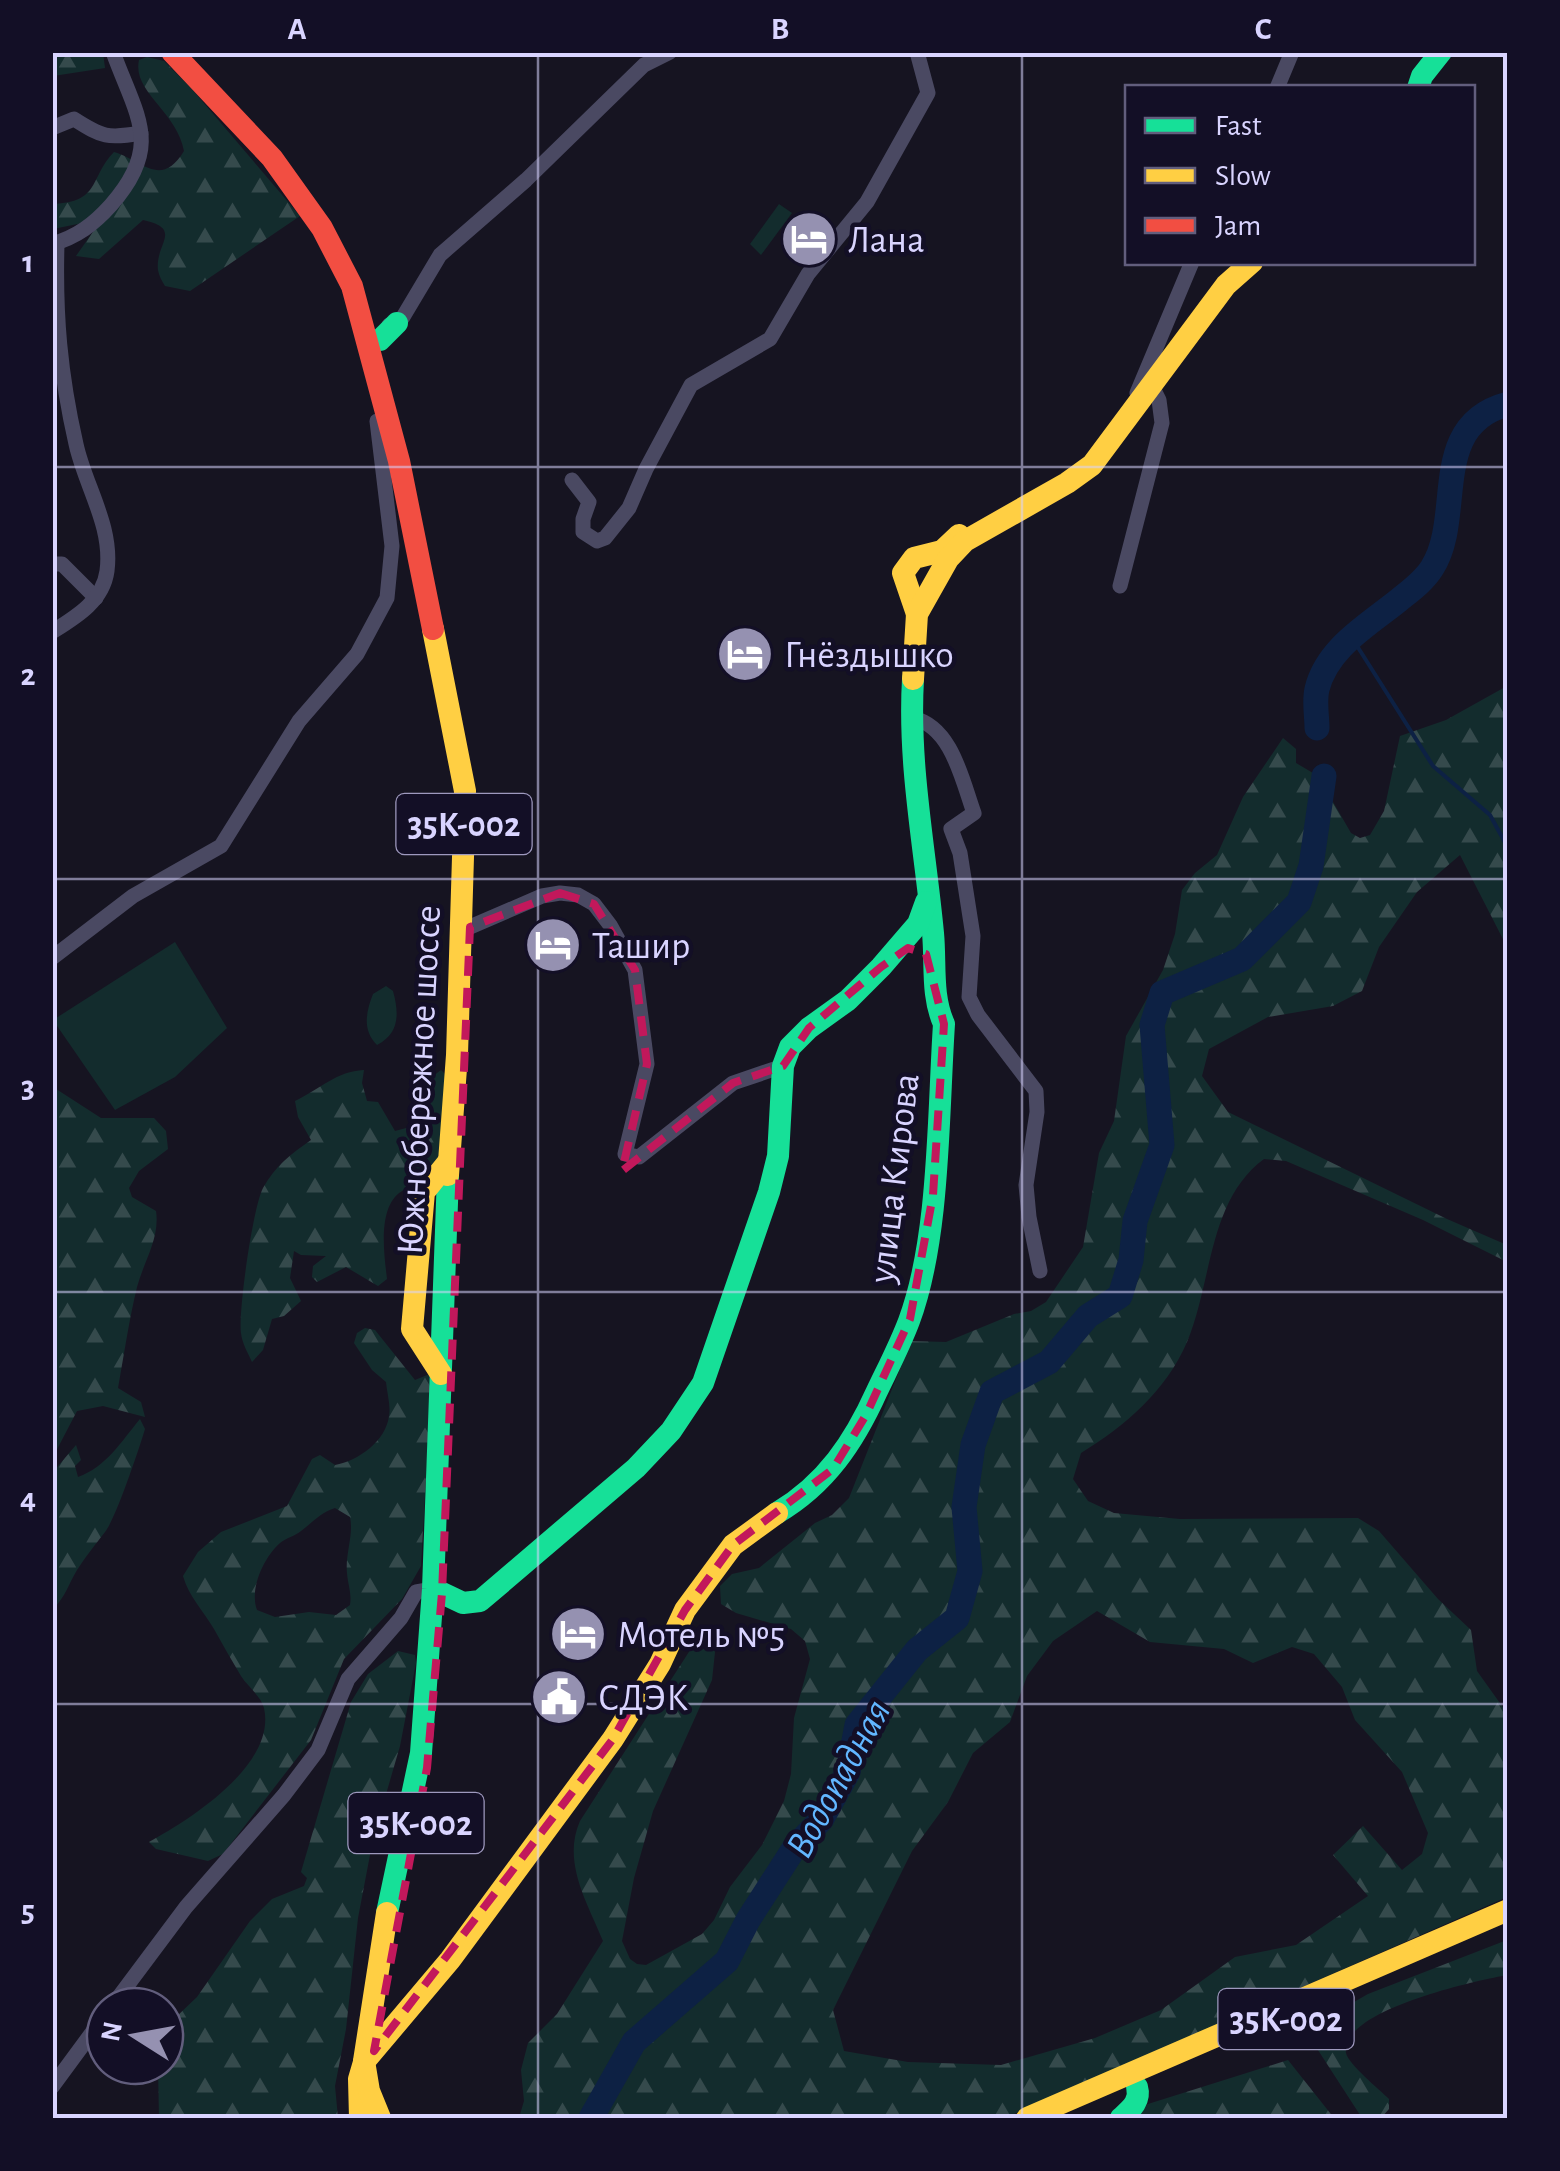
<svg xmlns="http://www.w3.org/2000/svg" width="1560" height="2171" font-family="'Alegreya Sans',sans-serif">
<style>
.grass{fill:#132c2d}
.forest{fill:url(#forest-firs);fill-rule:evenodd}
.lines{fill:none;stroke-linecap:round;stroke-linejoin:round}
.stream{stroke:#0d2144;stroke-width:4}
.river{stroke:#0d2144;stroke-width:25}
.street{stroke:#4a4962;stroke-width:15}
.fast{stroke:#16e098;stroke-width:22}
.slow{stroke:#ffcf43;stroke-width:22}
.jam{stroke:#f24e42;stroke-width:22}
.marked{fill:none;stroke:#c2185b;stroke-width:8;stroke-dasharray:20 12;stroke-linejoin:round}
.grid{fill:none;stroke:#d9d4ff;stroke-width:2.5;stroke-opacity:0.55}
.labels{text-anchor:middle;stroke-width:9;stroke-linejoin:round;paint-order:stroke}
.shield{fill:#130f26;stroke:#9e99be;stroke-width:2.5}
.shield-label{font-size:35px;font-weight:bold;fill:#d9d4ff}
.poi-label{font-size:38px;fill:#d9d4ff;stroke:#130f26;text-anchor:start}
.street-label{font-size:38px;fill:#d9d4ff;stroke:#130f26}
.water-label{font-size:40px;font-style:italic;fill:#62b6ff;stroke:#130f26}
.neatline{fill:none;stroke:#d9d4ff;stroke-width:4}
.grid-label{font-size:32px;text-anchor:middle;font-weight:bold;fill:#d9d4ff}
</style>
<defs>
<pattern id="forest-firs" width="22" height="20" patternUnits="userSpaceOnUse" patternTransform="scale(2.5)"><rect width="22" height="20" fill="#132c2d"/><path d="M5 1l3.5 6h-7zM16 11l3.5 6h-7z" fill="#354a4c"/></pattern>
</defs>
<rect width="100%" height="100%" fill="#161421"/>
<g class="grass">
<polygon points="779,204 792,213 761,255 750,244"/>
<polygon points="175,942 227,1028 175,1077 115,1110 53,1020"/>
<path d="M386,986L393,991C399,1013 400,1033 377,1045C362,1030 366,1012 373,994Z"/>
</g>
<g class="forest">
<polygon points="52,53 103,53 105,68 53,76"/>
<path d="M147,57L164,61L191,88L300,216L190,291L165,286C162,281 159,276 158,270C155,243 184,229 143,220L99,259L76,256L102,219L53,229V204C101,202 89,178 114,152C142,160 161,189 184,151C177,111 132,92 139,60Z"/>
<path d="M1507,686V947L1460,855L1417,892L1379,947L1362,991L1333,1006L1268,1017L1209,1049L1202,1076L1228,1112L1447,1219L1507,1245V1262L1423,1220L1286,1161L1264,1159C1208,1200 1212,1283 1187,1342C1166,1391 1125,1426 1081,1453L1073,1479L1088,1501L1114,1513L1180,1519L1358,1518L1379,1531L1438,1599L1471,1630L1477,1671L1507,1713V1897L1005,2118H519L524,2101L521,2070L528,2043L557,2014L603,1941C587,1902 562,1862 580,1821L705,1627L710,1634L715,1652L712,1680L653,1811L634,1878L622,1941L630,1959L637,1964L646,1965L702,1934L714,1920L730,1887L762,1845L784,1801L791,1774L794,1718L810,1659L805,1641L791,1629L736,1613L721,1604L720,1586L732,1574L759,1568L815,1523L832,1515L849,1498L911,1341L946,1342L1014,1314L1031,1311L1046,1302L1083,1247L1099,1153L1114,1121L1126,1036L1163,970L1175,934L1182,890L1195,873L1217,855L1243,797L1283,738L1296,749V763L1318,776L1351,833L1360,838L1370,835L1384,811L1400,736L1446,720ZM1097,1611L1150,1642L1224,1649L1253,1663L1292,1647L1314,1654L1342,1687L1355,1720L1402,1772L1428,1833L1422,1854L1402,1870L1363,1826L1333,1855L1368,1896L1296,1945L1235,1957L1161,2010L1095,2038L1001,2065L908,2062L844,2051L833,2010L912,1851L948,1802L973,1753L1010,1722L1027,1676L1053,1641Z"/>
<path d="M364,1070L362,1083L367,1101L378,1102L395,1131L410,1127L420,1086L441,1070L450,1079C448,1103 451,1134 444,1158C439,1177 417,1182 402,1191C377,1206 384,1254 387,1279L378,1286L346,1267L317,1282L312,1277L313,1266L326,1256L301,1255L294,1251L290,1278L301,1301L284,1316L272,1319L263,1350L252,1362C248,1353 242,1343 241,1333C238,1312 253,1207 263,1188C275,1166 291,1154 311,1140L298,1117L295,1101C320,1089 337,1071 364,1070Z"/>
<path d="M53,1087L101,1118H154L166,1131L168,1149L139,1171L129,1188L132,1197L156,1211C160,1238 144,1261 137,1287C129,1320 124,1355 118,1388L141,1402L145,1417L103,1406L77,1411L53,1457Z"/>
<path d="M365,1328L375,1330L415,1380L432,1373L421,1566L402,1599L344,1659L311,1740L223,1854L208,1861L156,1849L149,1842C189,1820 277,1765 264,1708C261,1696 248,1687 241,1676C232,1661 223,1645 214,1629C203,1610 189,1597 183,1576L198,1552L221,1532L287,1506L312,1459L320,1455L335,1465C358,1461 386,1441 389,1416C391,1406 387,1393 386,1382L372,1370L354,1343L357,1333ZM335,1508L350,1517C354,1535 345,1554 347,1573C348,1585 352,1594 350,1605L336,1615L309,1612L275,1617L257,1610C249,1589 264,1557 280,1543C286,1538 295,1536 301,1531C313,1522 321,1512 335,1508Z"/>
<path d="M140,1419L145,1429C139,1449 116,1518 105,1532C95,1545 86,1556 77,1570C68,1585 66,1596 53,1609L52,1523L56,1517L53,1504V1472L76,1445L81,1460L75,1466L78,1477C106,1467 121,1442 140,1419Z"/>
<polygon points="398,1651 415,1655 416,1663 400,1746 373,1839 358,1918 346,2029 335,2086 338,2118 159,2118 158,2066 165,2066 165,2040 175,2018 197,1997 250,1921 272,1899 304,1886 307,1878 301,1872 351,1702 368,1674"/>
<path d="M1507,1940V1975C1475,1981 1340,2010 1346,2053C1348,2064 1380,2090 1389,2099V2109L1381,2118H1362L1305,2030L1368,1994Z"/>
<polygon points="1288,2060 1334,2118 1287,2114 1277,2118 1128,2118 1148,2104"/>
</g>
<g class="lines">
<polyline class="stream" points="1352,638 1433,766 1490,815 1508,848"/>
<g class="river">
<path d="M1317,728C1317,716 1314,701 1317,689C1327,648 1368,625 1399,600C1410,591 1424,581 1432,568C1465,517 1427,425 1508,404"/>
<polyline points="591,2118 634,2042 727,1961 748,1920 795,1847 821,1820 848,1772 857,1725 917,1650 957,1618 970,1571 964,1507 973,1445 992,1392 1049,1362 1088,1316 1120,1296 1131,1260 1135,1221 1162,1145 1152,1025 1162,993 1242,959 1299,902 1311,866 1324,776"/>
</g>
<g class="street">
<polyline points="1277,88 1292,52"/>
<path d="M52,128L74,119C102,137 108,139 141,133"/>
<path d="M52,244C77,237 94,224 111,205C164,145 136,116 113,52"/>
<polyline points="389,325 397,323 403,317 440,255 526,180 644,65 670,52"/>
<polyline points="1137,393 1192,262"/>
<polyline points="572,480 589,502 583,519 583,532 597,541 605,538 629,508 646,469 691,385 770,339 808,274 867,202 928,93 917,52"/>
<polyline points="52,564 62,564 96,598"/>
<polyline points="1120,586 1162,423 1159,400 1151,384"/>
<path d="M52,632C76,617 103,601 107,571C113,526 85,486 76,444C60,374 55,315 57,244"/>
<path d="M913,718C952,727 962,780 974,813L951,829L960,853L973,936L969,997L978,1015L1036,1091L1037,1112L1026,1185L1029,1217L1040,1271"/>
<polyline points="470,927 542,896 560,893 578,895 594,904 610,925 635,970 647,1064 625,1154 639,1157 733,1083 783,1066"/>
<polyline points="52,958 133,896 221,846 299,721 357,654 387,598 392,546 377,421"/>
<polyline points="112,2006 186,1907 284,1795 318,1750 348,1679 401,1618 416,1592 433,1589"/>
<polyline points="52,2087 105,2015"/>
</g>
<g class="fast">
<polyline points="1418,88 1422,76 1441,52"/>
<polyline points="380,340 397,323"/>
<path d="M777,1513C826,1484 854,1442 877,1391C888,1368 900,1345 909,1321C940,1238 938,1113 944,1024C931,995 936,964 933,933C925,848 908,765 913,679"/>
<polyline points="442,1593 463,1603 480,1601 636,1468 671,1431 703,1383 769,1192 778,1156 783,1066 790,1047 809,1028 848,1000 881,967 918,924 926,902"/>
<polyline points="387,1913 421,1753 433,1589 448,1175"/>
<path d="M1121,2118C1131,2109 1141,2101 1137,2087"/>
</g>
<g class="slow">
<polyline points="917,614 903,573 914,558 942,551 959,535"/>
<polyline points="433,629 465,791 457,1055 448,1175"/>
<polyline points="913,679 917,614 948,559 965,541 1067,483 1092,465 1226,285 1252,262"/>
<polyline points="441,1374 412,1329 424,1192 449,1161"/>
<polyline points="360,2118 359,2079 364,2062 450,1960 613,1739 660,1664 685,1610 733,1545 777,1513"/>
<polyline points="380,2118 369,2091 364,2061 387,1913"/>
<polyline points="1027,2118 1508,1910"/>
</g>
<polyline class="jam" points="172,52 272,158 322,228 352,286 399,461 433,629"/>
</g>
<path class="marked" d="M560,893L594,904L635,970L647,1064L622,1171L733,1083L783,1066L809,1028L881,967L908,948L926,954L944,1024L933,1195L910,1319L866,1415L833,1469L733,1545L685,1610L613,1739L374,2051L427,1768L442,1593L470,927Z"/>
<path class="grid" d="M538,52V2118M1022,52V2118M52,467H1508M52,879H1508M52,1292H1508M52,1704H1508"/>
<defs>
<g id="hotel-disc" transform="scale(2.875)"><circle r="9.5" fill="#9591b1" stroke="#130f26"/><path d="M-6-4.5h1.5V1H6V5H4.5V3h-9V5H-6ZM-4 0a1.8 1.8 0 1 1 3.6 0ZM.5 0V-2.5h3Q6-2.5 6 0Z" fill="#fff"/></g>
<g id="civic-disc" transform="scale(2.875)"><circle r="9.5" fill="#9591b1" stroke="#130f26"/><path d="M-.6-6.5H3V-4.5H.6V-3L4-1V1h2V6H-6V1h2V-1L-.6-3ZM-1.2 2.5V6h2.4V2.5Z" fill="#fff"/></g>
</defs>
<g fill-rule="evenodd">
<use href="#hotel-disc" x="809" y="239"/>
<use href="#hotel-disc" x="745" y="654"/>
<use href="#hotel-disc" x="553" y="945"/>
<use href="#hotel-disc" x="578" y="1634"/>
<use href="#civic-disc" x="559" y="1697"/>
</g>
<g class="labels">
<g class="shield">
<rect x="396.5" y="794" width="135" height="60" rx="8"/>
<rect x="348.5" y="1793" width="135" height="60" rx="8"/>
<rect x="1218.5" y="1989" width="135" height="60" rx="8"/>
</g>
<g class="shield-label">
<text x="464" y="836">35К-002</text>
<text x="416" y="1835">35К-002</text>
<text x="1286" y="2031">35К-002</text>
</g>
<g class="poi-label">
<text x="848" y="252">Лана</text>
<text x="784" y="667">Гнёздышко</text>
<text x="592" y="958">Ташир</text>
<text x="617" y="1647">Мотель №5</text>
<text x="598" y="1710">СДЭК</text>
</g>
<g class="street-label">
<text transform="translate(418 1080) rotate(-87)" y="13">Южнобережное шоссе</text>
<text transform="translate(893 1178) rotate(-83)" y="13">улица Кирова</text>
</g>
<g class="water-label">
<text transform="translate(837 1778) rotate(-61)" y="14">Водопадная</text>
</g>
</g>
<rect width="1560" height="2171" fill="none" stroke="#130f26" stroke-width="110"/>
<rect x="1125" y="85" width="350" height="180" fill="#130f26" stroke="#625e7d" stroke-width="2.5"/>
<rect x="1145" y="118" width="50" height="15" fill="#16e098" stroke="#625e7d" stroke-width="2.5"/>
<text x="1215" y="135" font-size="30" fill="#d9d4ff">Fast</text>
<rect x="1145" y="168" width="50" height="15" fill="#ffcf43" stroke="#625e7d" stroke-width="2.5"/>
<text x="1215" y="185" font-size="30" fill="#d9d4ff">Slow</text>
<rect x="1145" y="218" width="50" height="15" fill="#f24e42" stroke="#625e7d" stroke-width="2.5"/>
<text x="1215" y="235" font-size="30" fill="#d9d4ff">Jam</text>
<g transform="translate(135 2036) rotate(281)"><circle r="48" fill="#130f26" stroke="#625e7d" stroke-width="2.5"/>
<path d="M0-8L18 38L0 25L-18 38Z" fill="#9591b1"/>
<text y="-15" font-size="28" font-weight="bold" text-anchor="middle" fill="#d9d4ff">N</text>
</g>
<rect x="55" y="55" width="1450" height="2061" class="neatline"/>
<g class="grid-label">
<text x="297" y="39">A</text>
<text x="780" y="39">B</text>
<text x="1263" y="39">C</text>
<text x="28" y="272">1</text>
<text x="28" y="685">2</text>
<text x="28" y="1097">3</text>
<text x="28" y="1509">4</text>
<text x="28" y="1921">5</text>
</g>
</svg>
